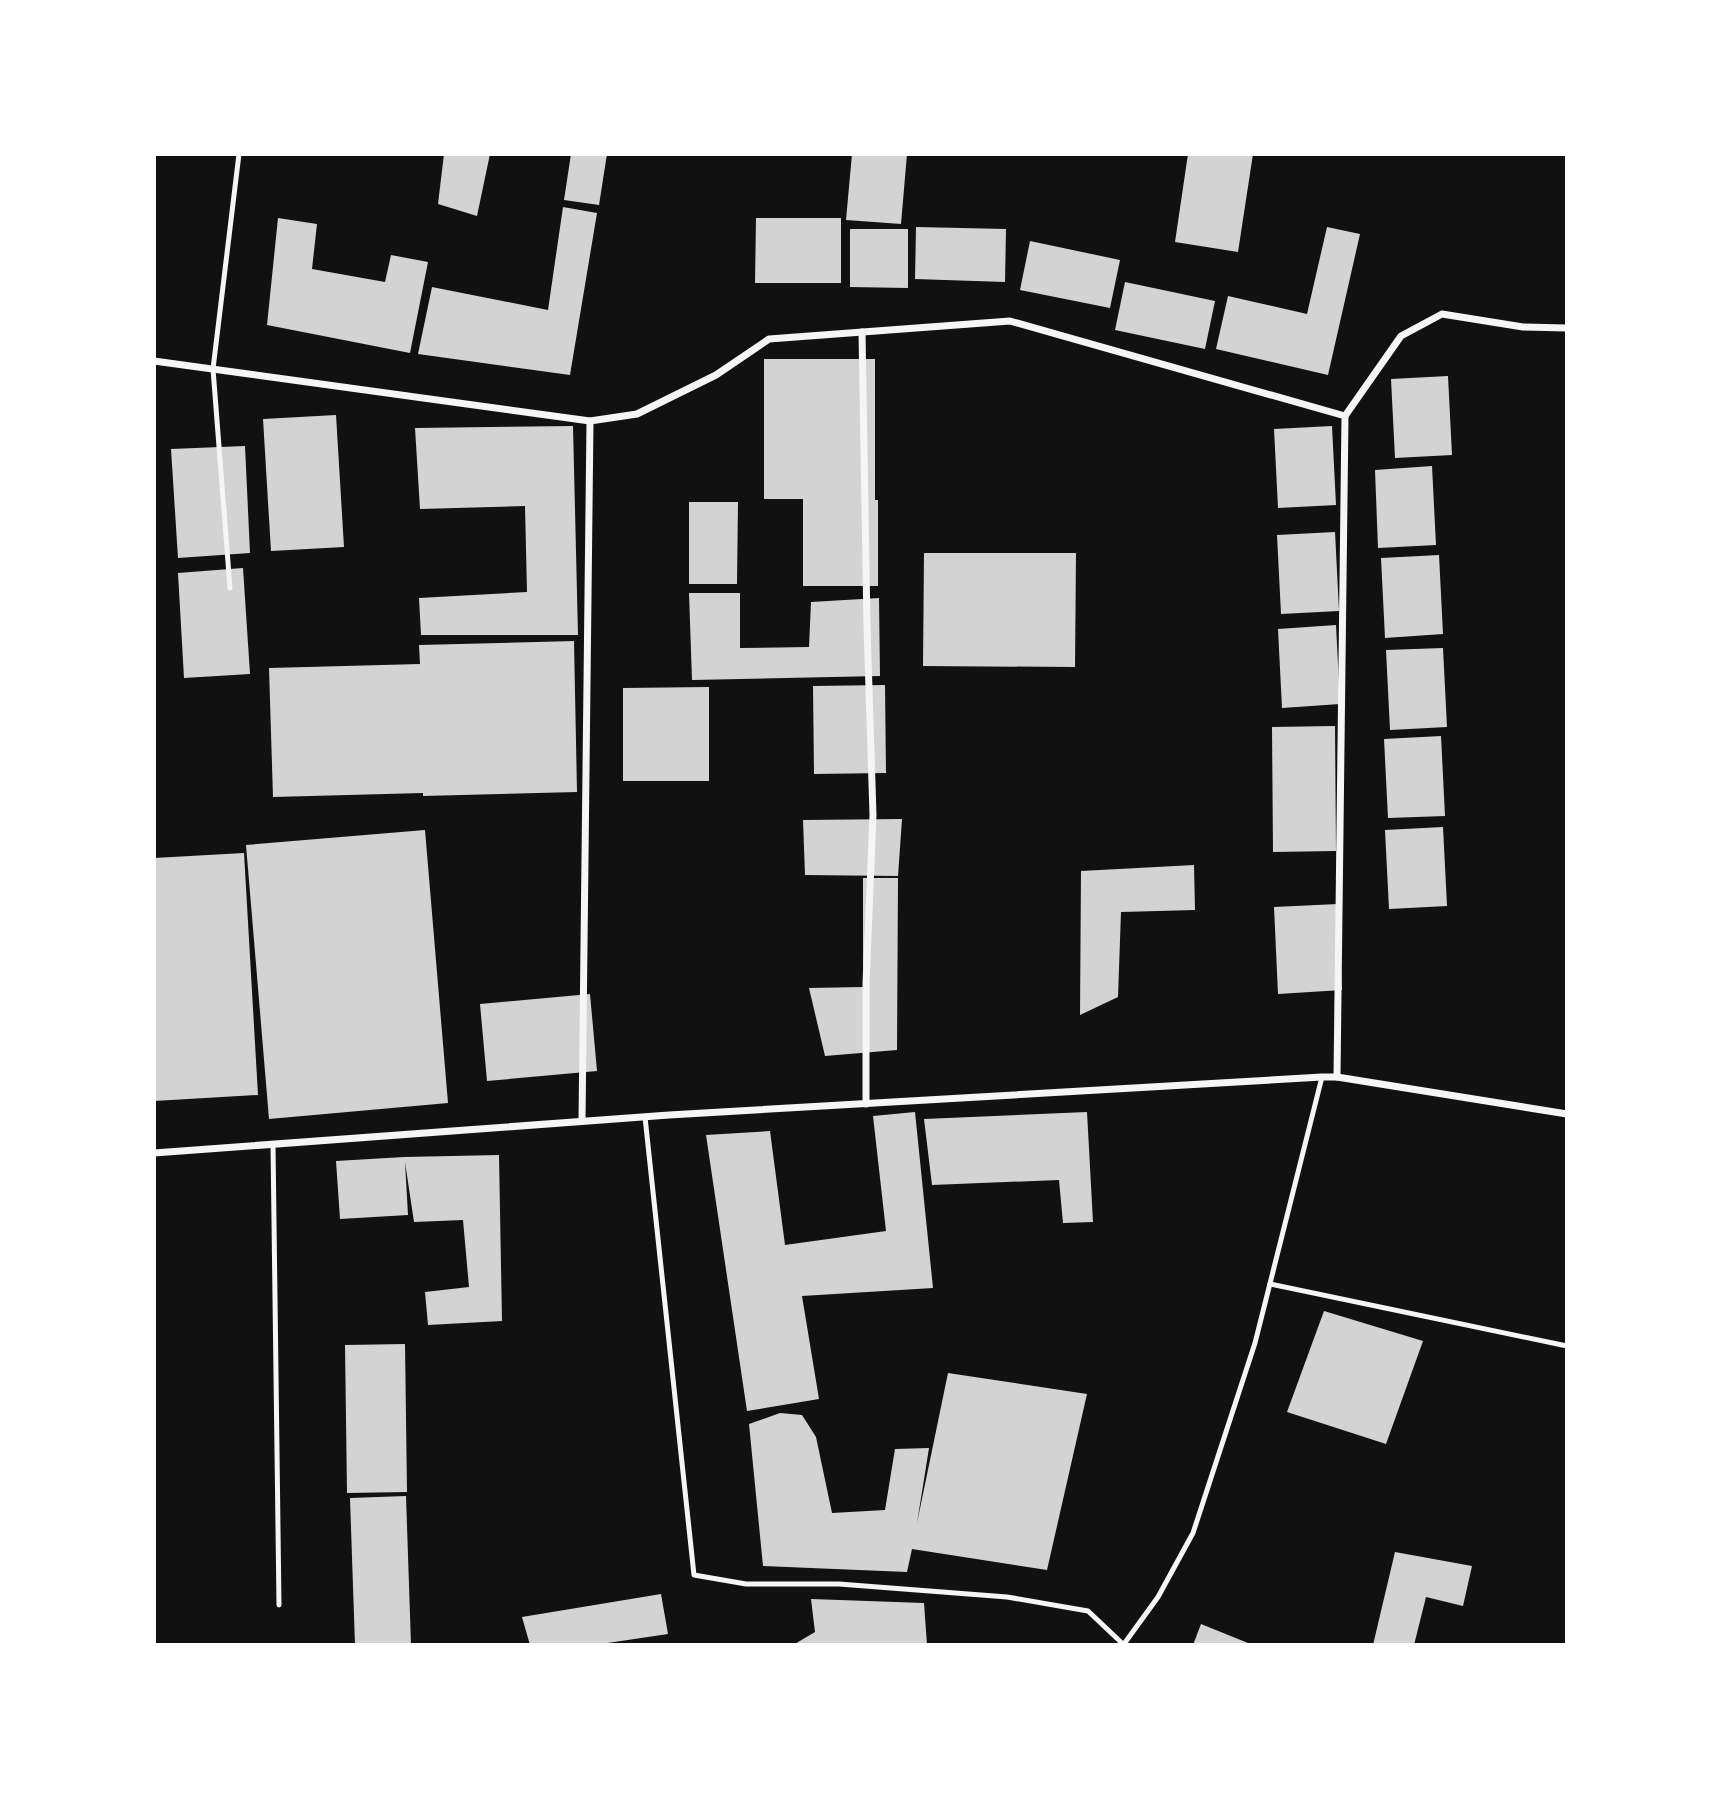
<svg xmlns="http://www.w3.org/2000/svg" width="1721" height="1799" font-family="Lato,sans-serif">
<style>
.building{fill:#d3d3d3}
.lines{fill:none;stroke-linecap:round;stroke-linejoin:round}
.service{stroke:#f5f5f5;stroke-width:5}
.minor{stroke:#f5f5f5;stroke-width:7}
</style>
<rect width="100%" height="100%" fill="#111"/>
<g class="building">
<polygon points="444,154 490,154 477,216 438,204"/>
<polygon points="571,154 607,154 599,205 564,200"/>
<polygon points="852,154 907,154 901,224 846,220"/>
<polygon points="1188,154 1253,154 1238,252 1175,242"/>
<polygon points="563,207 597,213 570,375 418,354 432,287 548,310"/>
<polygon points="278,218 317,224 312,269 385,282 391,255 428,262 410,353 267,325"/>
<polygon points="756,218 841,218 841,283 755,283"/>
<polygon points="916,227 1006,229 1005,282 915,279"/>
<polygon points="1327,227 1360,234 1328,375 1216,349 1228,296 1307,314"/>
<polygon points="850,229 908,229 908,288 850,287"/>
<polygon points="1030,241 1120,260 1110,308 1020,290"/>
<polygon points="1125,282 1215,301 1205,349 1115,330"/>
<polygon points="764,359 875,359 875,500 878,500 878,586 803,586 803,499 764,499"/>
<polygon points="1448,376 1452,455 1395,458 1391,379"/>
<polygon points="336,415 344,547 271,551 263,419"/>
<polygon points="573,426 578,635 421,635 419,598 527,592 525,506 420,509 415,428"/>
<polygon points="1332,426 1336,505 1278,508 1274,429"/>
<polygon points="245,446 250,553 178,558 171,449"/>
<polygon points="1432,466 1436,545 1378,548 1375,470"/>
<polygon points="689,502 738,502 737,584 689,584"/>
<polygon points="1335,532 1339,611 1281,614 1277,535"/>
<polygon points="924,553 1076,553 1075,667 923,666"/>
<polygon points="1439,555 1443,634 1385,638 1381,558"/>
<polygon points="243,568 250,674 184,678 178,573"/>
<polygon points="689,593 740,593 740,648 809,647 811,602 879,598 880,676 692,680"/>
<polygon points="1336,625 1340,704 1282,708 1278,629"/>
<polygon points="574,641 577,792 423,796 423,793 273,797 269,668 420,664 419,645"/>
<polygon points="1443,648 1447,727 1390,730 1386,650"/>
<polygon points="885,685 886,773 814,774 813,686"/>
<polygon points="709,687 709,781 623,781 623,688"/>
<polygon points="1335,726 1336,851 1273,852 1272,727"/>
<polygon points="1441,736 1445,816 1388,818 1384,739"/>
<polygon points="902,819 898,876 805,875 803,820"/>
<polygon points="1443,827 1447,906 1389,909 1385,830"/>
<polygon points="425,830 448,1103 269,1119 246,845"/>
<polygon points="244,853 258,1095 154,1101 154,858"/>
<polygon points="1194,865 1195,910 1121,912 1118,997 1080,1015 1081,871"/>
<polygon points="863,878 898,878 897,1050 825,1056 809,988 863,987"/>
<polygon points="1338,904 1342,990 1278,994 1274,907"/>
<polygon points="590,994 597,1071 487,1081 480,1004"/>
<polygon points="915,1112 933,1288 802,1296 819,1399 747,1411 706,1135 770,1131 785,1245 886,1231 873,1116"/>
<polygon points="1087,1112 1093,1222 1063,1223 1059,1180 932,1185 924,1119"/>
<polygon points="499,1155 502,1321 428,1325 425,1292 469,1287 463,1220 414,1222 405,1162 408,1215 340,1219 336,1161 404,1157"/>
<polygon points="1324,1311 1423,1341 1386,1444 1287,1412"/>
<polygon points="405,1344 407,1492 347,1493 345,1345"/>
<polygon points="948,1373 1087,1394 1047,1570 912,1549 907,1572 763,1566 749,1424 780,1413 802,1415 816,1437 832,1513 885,1510 895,1449 929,1448 917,1523"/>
<polygon points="406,1496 411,1645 355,1645 350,1498"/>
<polygon points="1395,1552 1472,1566 1463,1606 1426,1597 1414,1645 1373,1645"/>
<polygon points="661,1594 668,1634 594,1645 530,1645 522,1617"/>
<polygon points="811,1599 924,1603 927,1645 793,1645 815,1632"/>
<polygon points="1201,1624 1253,1645 1193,1645"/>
</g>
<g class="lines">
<g class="service">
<polyline points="230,588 213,369 239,154"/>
<polyline points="645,1117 694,1575 746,1584 839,1584 1007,1597 1088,1611 1124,1645"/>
<polyline points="273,1144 279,1605"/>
<polyline points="1270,1284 1567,1346"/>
<polyline points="1124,1644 1158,1597 1193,1533 1255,1343 1322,1077"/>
</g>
<g class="minor">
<polyline points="862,332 867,626 873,815 866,984 866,1104"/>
<polyline points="154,361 590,421 637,414 716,375 769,339 1010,321 1345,416 1337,1077"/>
<polyline points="1345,416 1401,336 1442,314 1523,327 1567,328"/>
<polyline points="582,1121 590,421"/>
<polyline points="154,1153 669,1115 1322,1077 1337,1077 1567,1114"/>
</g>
</g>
<rect width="1721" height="1799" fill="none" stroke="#ffffff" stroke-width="312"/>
</svg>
